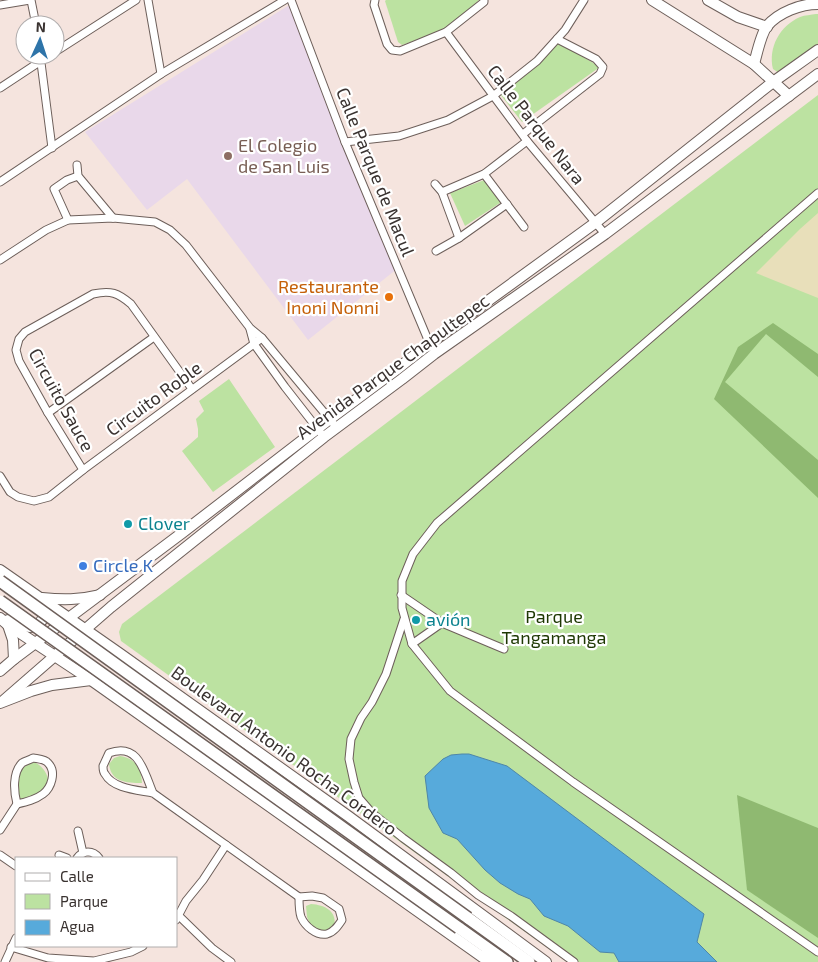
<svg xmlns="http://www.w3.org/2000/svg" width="818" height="962" font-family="'Exo 2',sans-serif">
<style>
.education{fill:#e9d8ea}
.green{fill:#bce2a1}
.forest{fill:#8fb971}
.sand{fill:#e8dfba}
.water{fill:#57aadb;stroke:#4e86a8}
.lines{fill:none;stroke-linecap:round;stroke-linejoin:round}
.minor-casing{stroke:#6d5f5a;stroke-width:9}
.secondary-casing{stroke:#6d5f5a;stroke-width:12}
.primary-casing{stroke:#6d5f5a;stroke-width:12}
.trunk-casing{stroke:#6d5f5a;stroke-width:14}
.minor{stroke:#fff;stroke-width:7}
.secondary{stroke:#fff;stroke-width:10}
.primary{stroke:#fff;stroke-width:10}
.trunk{stroke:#fff;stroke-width:11}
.trunk-bridge-casing{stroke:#6d5f5a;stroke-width:14;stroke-linecap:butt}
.trunk-bridge{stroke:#fff;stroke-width:11}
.education-dot{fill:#8d6e63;stroke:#fff;stroke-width:2}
.food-dot{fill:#e8710a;stroke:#fff;stroke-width:2}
.culture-dot{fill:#0f9aa8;stroke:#fff;stroke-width:2}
.shop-dot{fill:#3f7fe0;stroke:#fff;stroke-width:2}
.labels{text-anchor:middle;stroke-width:4.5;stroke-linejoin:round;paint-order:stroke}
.street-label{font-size:18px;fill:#3a3331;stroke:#fff}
.education-label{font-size:18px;fill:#785e54;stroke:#fff;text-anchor:start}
.food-label{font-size:18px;fill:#c56008;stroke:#fff;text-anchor:end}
.culture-label{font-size:18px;fill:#0d838f;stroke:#fff;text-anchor:start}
.shop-label{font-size:18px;fill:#366cbe;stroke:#fff;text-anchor:start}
.park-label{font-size:18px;fill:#1d3702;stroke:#fff}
</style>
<rect width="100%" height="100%" fill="#f5e4de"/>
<polygon class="education" points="291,4 398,268 308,340 187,179 147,210 85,132"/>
<g class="green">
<polygon points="386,0 479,0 448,29 402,45 398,42 385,1"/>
<path d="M816,14H818V44L779,73L773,69C768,47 780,26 800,17C805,15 811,15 816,14Z"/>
<polygon points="558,42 600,67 522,122 500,94"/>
<polygon points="818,95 818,962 567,962 121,641 119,632 122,624"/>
<polygon points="487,179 503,201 465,226 450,193"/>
<polygon points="229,379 275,447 213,492 182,451 198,437 198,429 196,419 204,411 199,401"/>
<path d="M120,756C136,759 141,767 142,783C126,783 111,782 109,764L114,758Z"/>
<path d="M34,762C44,766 54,781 44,791C39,797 25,800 18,802C16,794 15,778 19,772C22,767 29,764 34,762Z"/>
<path d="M311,904C325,905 338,911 334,928C324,933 321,930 311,926L307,917L306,906Z"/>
</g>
<g class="forest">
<polygon points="773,323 818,354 818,377 766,334 725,382 818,460 818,498 714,399 738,347"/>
<polygon points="737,795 818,828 818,938 747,890"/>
</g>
<polygon class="sand" points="818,213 818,298 756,273 800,229"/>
<polygon class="water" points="462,754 469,754 507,766 704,914 697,942 717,962 619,962 614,953 600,952 568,926 544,916 530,899 518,894 500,883 485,870 457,839 443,833 429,808 425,776 443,759 451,755"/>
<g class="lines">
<g class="minor-casing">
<g id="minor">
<polyline points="31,0 36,25"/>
<polyline points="148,0 161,74"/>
<polyline points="291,0 345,142 431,347"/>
<polyline points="375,0 374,5 387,44 392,50 400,51 446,32 484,2 484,0"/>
<polyline points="0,5 30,0"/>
<polyline points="446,32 527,141 605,234"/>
<polyline points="55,52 136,0"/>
<polyline points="40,55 52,148"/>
<polyline points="0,88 50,55"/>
<polyline points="523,134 600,74 603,67 596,59 557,39"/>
<polyline points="345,142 399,136 448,120 493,96 537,61 565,30 584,0"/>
<polyline points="77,165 78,176 113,218"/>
<polyline points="484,174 524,227"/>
<polyline points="0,182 161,74 285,0"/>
<polyline points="435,184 442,192 459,238"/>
<polyline points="442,192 484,174 527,141"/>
<polyline points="818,193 437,523 413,554 402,581 402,608 412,644 450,691 573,782 818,952"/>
<polyline points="68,220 54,189 67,180 78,176"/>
<polyline points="436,251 459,238 507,204"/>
<polyline points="0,260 46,230 68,220 113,218 155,222 170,230 186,245 250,328 262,338 337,428"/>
<polyline points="250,329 254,344 285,387 324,437"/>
<polyline points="48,413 154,337"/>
<path d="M83,470L48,413L19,361L16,350L19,339L25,332L93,294C111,290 118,293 131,304L192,389"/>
<polyline points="0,476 10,492 18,497 34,501 49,497 83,470 262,338"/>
<polyline points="401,595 442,623 504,649"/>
<polyline points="404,619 386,674 372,702 361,718 351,739 349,759 354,782 359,798 372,813 403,838 451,873 478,895 511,916 574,962"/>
<polyline points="412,644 442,623"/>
<path d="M33,758C38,759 45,759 48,763C57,772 51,788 43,794C35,800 26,802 17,804C14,792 12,773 22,763C25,761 30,760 33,758Z"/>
<path d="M153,793C144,772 139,742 109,753L103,766C103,769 103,772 105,774C113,789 138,790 153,793L299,897"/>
<polyline points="0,830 17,804"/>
<polyline points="78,831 83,853"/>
<polyline points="0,855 16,866"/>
<polyline points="59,855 67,858"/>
<path d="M77,858C83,850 93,850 99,858"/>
<path d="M312,896L323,898L339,909L342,920C338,926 334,932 327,934C316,936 305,926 301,917C299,911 299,904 299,897Z"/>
<polyline points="177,914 212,948 231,962"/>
<polyline points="176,920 186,901 203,880 226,845"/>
<polyline points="11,947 48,958 94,961 131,952 143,946"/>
<polyline points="5,962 16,938"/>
</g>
</g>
<g class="secondary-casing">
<g id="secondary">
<polyline points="652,0 754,64 789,96"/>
<polyline points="708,0 738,17 767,27"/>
<path d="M754,64C757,53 761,34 767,26C779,12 801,4 818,4"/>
<polyline points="0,671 14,659 182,533 330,419 396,370 430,343 595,223 773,82 818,50"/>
<polyline points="3,701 111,607 324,437 402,379 434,354 605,234 818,74"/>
</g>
</g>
<g class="primary-casing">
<g id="primary">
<polyline points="0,570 119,653 348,816 546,962"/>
<path d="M42,598C63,600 79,600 100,595"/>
<polyline points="0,618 8,625 91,680 488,961"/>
<path d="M8,620C13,622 18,624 23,626C38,630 47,620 42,606"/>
<polyline points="8,625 13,640 14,659"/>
<polyline points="0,703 31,691 52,685 91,680"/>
</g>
</g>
<g class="trunk-casing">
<g id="trunk">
<polyline points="468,918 529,962"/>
<polyline points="459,928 507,962"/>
<polyline points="483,956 495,962"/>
</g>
</g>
<use href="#minor" class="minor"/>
<use href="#secondary" class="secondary"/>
<use href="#primary" class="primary"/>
<use href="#trunk" class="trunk"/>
<g class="trunk-bridge-casing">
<g id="trunk-bridge">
<polyline points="0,581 468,918"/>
<polyline points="0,601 459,928"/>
</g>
</g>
<use href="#trunk-bridge" class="trunk-bridge"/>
</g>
<circle class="education-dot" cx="228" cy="156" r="5"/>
<circle class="food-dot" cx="389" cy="297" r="5"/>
<g class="culture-dot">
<circle cx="128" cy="524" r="5"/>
<circle cx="416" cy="620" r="5"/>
</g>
<circle class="shop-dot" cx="83" cy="566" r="5"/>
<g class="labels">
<g class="street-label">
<text transform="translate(536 125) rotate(52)" y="6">Calle Parque Nara</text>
<text transform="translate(375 172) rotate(68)" y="6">Calle Parque de Macul</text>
<text transform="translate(393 367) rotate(-36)" y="6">Avenida Parque Chapultepec</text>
<text transform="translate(154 399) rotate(-36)" y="6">Circuito Roble</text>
<text transform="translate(61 400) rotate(61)" y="6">Circuito Sauce</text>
<text transform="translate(284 751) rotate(36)" y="6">Boulevard Antonio Rocha Cordero</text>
</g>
<g class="education-label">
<text x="238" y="152">El Colegio<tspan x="238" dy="21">de San Luis</tspan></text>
</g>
<g class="food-label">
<text x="379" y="293">Restaurante<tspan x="379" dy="21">Inoni Nonni</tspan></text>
</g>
<g class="culture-label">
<text x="138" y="530">Clover</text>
<text x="426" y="626">avión</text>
</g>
<g class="shop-label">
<text x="93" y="572">Circle K</text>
</g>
<g class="park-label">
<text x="554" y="623">Parque<tspan x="554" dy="21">Tangamanga</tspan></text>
</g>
</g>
<rect x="15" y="857" width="162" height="90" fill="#ffffff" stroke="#b0adad"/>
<rect x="25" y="873" width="25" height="8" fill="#ffffff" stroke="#b0adad"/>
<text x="60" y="882" font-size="15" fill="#3a3331">Calle</text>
<rect x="25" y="894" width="25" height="15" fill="#bce2a1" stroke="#b0adad"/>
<text x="60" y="907" font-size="15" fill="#3a3331">Parque</text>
<rect x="25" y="920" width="25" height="15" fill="#57aadb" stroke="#b0adad"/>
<text x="60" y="932" font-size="15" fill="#3a3331">Agua</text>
<g transform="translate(40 40) rotate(3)"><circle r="24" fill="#ffffff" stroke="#b0adad"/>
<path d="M0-4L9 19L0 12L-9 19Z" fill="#2e74a9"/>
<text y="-8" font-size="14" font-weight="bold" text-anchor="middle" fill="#3a3331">N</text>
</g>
</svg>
